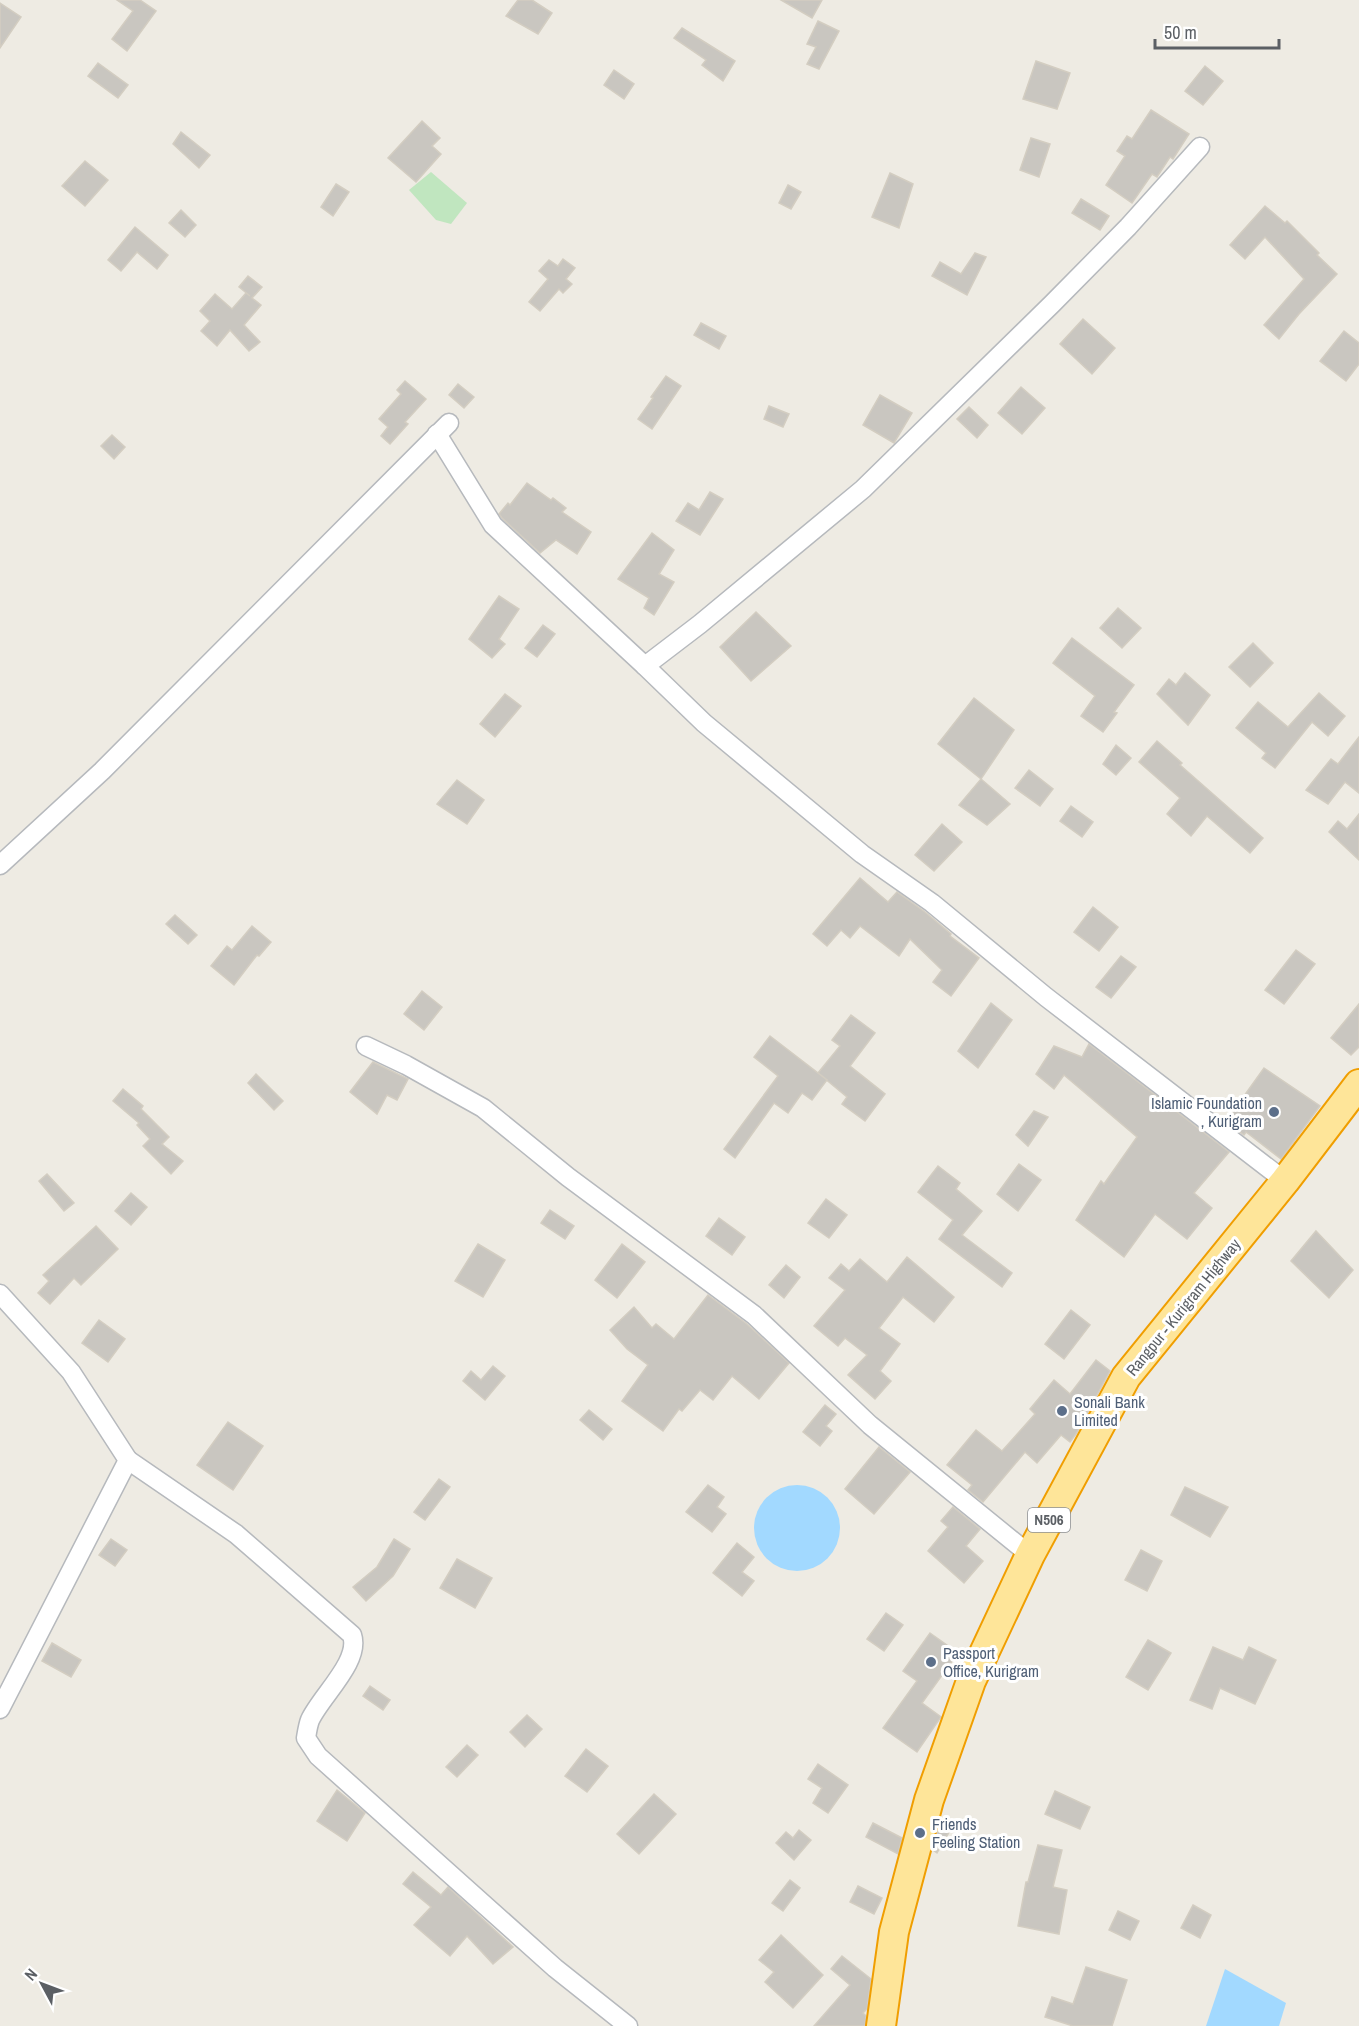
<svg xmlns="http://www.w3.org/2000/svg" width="1359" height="2026" font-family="'Archivo Narrow',sans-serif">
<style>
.green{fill:#c0e6bf}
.water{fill:#a2d9ff}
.building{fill:#c9c6c0;stroke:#d3cdc1;stroke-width:1.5}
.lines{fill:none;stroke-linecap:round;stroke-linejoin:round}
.minor-casing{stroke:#b6b9bd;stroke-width:21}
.trunk-casing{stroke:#f09e01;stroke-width:32}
.minor{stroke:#fff;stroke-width:18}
.trunk{stroke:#fee599;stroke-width:28}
.service-dot{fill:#5c6f8a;stroke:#fff;stroke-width:2}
.labels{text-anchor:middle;stroke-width:6;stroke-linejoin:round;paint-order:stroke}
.shield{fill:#fff;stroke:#8c8f92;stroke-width:1.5}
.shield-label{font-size:15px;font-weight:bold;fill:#5b5f64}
.service-label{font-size:16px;fill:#4e5e75;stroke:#fff;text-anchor:start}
.street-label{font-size:16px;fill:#5b5f64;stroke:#fff}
</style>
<rect width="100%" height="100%" fill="#eeebe3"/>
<polygon class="green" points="431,172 467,203 451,224 436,220 409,190"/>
<g class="water">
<circle cx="797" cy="1528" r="43"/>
<polygon points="1225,1969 1286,2003 1279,2026 1206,2026"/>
</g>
<g class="building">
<polygon points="117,0 140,0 156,11 127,51 112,39 133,11"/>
<polygon points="518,0 532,0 552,13 538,34 506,16"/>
<polygon points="781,0 822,0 812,18"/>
<polygon points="0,3 21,17 0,48"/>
<polygon points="818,21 839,31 819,69 807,64 816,47 807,44"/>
<polygon points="682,28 735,61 723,81 702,65 706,60 674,38"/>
<polygon points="1036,61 1070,73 1057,109 1023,99"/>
<polygon points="98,63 128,85 118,98 88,76"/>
<polygon points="1205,66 1223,81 1203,105 1185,91"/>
<polygon points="614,70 634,84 624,99 604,85"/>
<polygon points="1151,110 1189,134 1173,159 1170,157 1157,177 1152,174 1132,203 1106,185 1125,156 1117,151 1127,136 1132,139"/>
<polygon points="422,121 440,138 432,146 441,154 416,182 388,158"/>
<polygon points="181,132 210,155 199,168 173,144"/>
<polygon points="1031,138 1050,144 1039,177 1020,170"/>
<polygon points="85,161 108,180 85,206 62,186"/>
<polygon points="890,173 913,184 899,228 872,217"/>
<polygon points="336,184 349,192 333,216 321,207"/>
<polygon points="788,185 801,192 791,209 779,203"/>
<polygon points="1081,199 1109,216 1100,230 1072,213"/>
<polygon points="1265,206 1285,223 1287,221 1319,253 1317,255 1337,274 1299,314 1279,339 1264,325 1304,279 1265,237 1245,259 1230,245"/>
<polygon points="181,210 196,225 185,237 169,223"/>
<polygon points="135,227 168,255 157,269 137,252 121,271 108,260"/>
<polygon points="975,253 986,257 967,295 932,276 940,262 961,274"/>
<polygon points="563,259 575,268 566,279 572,284 563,293 559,289 540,311 529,302 548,279 539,271 549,260 558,266"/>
<polygon points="248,276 262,287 252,298 261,305 244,325 260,342 249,351 230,330 217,346 201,331 210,321 200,311 215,294 232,309 246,293 250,296 239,287"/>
<polygon points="1083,319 1115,348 1092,374 1060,344"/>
<polygon points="701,323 726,336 719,349 694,335"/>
<polygon points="1344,331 1359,343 1359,364 1346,381 1320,361"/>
<polygon points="666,376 681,386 652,429 638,419 653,398 651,397"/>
<polygon points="405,381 426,399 405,422 408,424 390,444 381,436 388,427 379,419 401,394 397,390"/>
<polygon points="458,384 474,397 464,408 449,395"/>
<polygon points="1021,387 1045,408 1022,434 998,413"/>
<polygon points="880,395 912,413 894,443 863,425"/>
<polygon points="769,406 789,414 783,427 764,419"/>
<polygon points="969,407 988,425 977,438 957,419"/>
<polygon points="112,435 125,447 114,459 101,446"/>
<polygon points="527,483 551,500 553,498 566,508 562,512 591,532 577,554 556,540 540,553 502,518 499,514 508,503 510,505"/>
<polygon points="710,492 723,499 700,535 676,521 688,503 699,510"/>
<polygon points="652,533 674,550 659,574 674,582 654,615 644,608 649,598 618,579"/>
<polygon points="499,596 519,609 499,639 505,644 492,658 469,639"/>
<polygon points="1118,608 1141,628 1122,648 1100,628"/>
<polygon points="756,612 791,646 751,681 720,647"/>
<polygon points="543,625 555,634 537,657 525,648"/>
<polygon points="1072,638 1134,685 1114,712 1117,713 1103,732 1081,716 1095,696 1053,663"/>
<polygon points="1253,643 1273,663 1250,687 1229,667"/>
<polygon points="1185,673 1210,695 1188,725 1157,694 1169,679 1176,685"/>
<polygon points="1319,693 1345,716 1328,736 1312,722 1275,768 1262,758 1266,753 1236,728 1258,702 1288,727"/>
<polygon points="505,694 521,706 495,737 480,724"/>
<polygon points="974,698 1014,730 981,779 938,744"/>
<polygon points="1359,737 1359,793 1345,782 1328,804 1306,790 1331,759 1338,764"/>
<polygon points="1157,741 1182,763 1180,765 1263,838 1250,853 1207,816 1191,836 1167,814 1180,798 1139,762"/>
<polygon points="1116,745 1131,758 1116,775 1103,764"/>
<polygon points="1029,770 1053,789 1040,806 1015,788"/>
<polygon points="981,779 1010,804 987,825 959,805"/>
<polygon points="457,780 484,800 467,824 437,804"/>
<polygon points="1071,806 1093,822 1082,837 1060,821"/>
<polygon points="1359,814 1359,860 1329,832 1338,821 1347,829"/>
<polygon points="942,824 962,842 934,871 915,855"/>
<polygon points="860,878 888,902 897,892 925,912 951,934 950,936 979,958 951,996 933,982 942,970 910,939 899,956 860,926 850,938 841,930 827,946 813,934"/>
<polygon points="1093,907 1118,927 1099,951 1074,932"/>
<polygon points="175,915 197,935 188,944 166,924"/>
<polygon points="252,926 271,942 259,956 257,955 234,985 211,966 227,946 232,950"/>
<polygon points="1296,950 1315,964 1284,1004 1265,990"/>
<polygon points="1121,956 1136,967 1111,998 1096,987"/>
<polygon points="422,991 442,1007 424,1030 404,1014"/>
<polygon points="991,1003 1012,1020 978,1068 958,1051"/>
<polygon points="1359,1004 1359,1047 1351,1055 1331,1038"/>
<polygon points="851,1015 875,1033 850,1066 885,1094 865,1121 842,1104 847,1097 818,1073 840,1046 832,1040"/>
<polygon points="770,1036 827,1080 812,1100 802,1093 788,1113 774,1103 735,1158 724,1149 778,1076 754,1057"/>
<polygon points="1089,1044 1229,1152 1194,1193 1212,1208 1187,1239 1155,1214 1124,1257 1076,1220 1101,1181 1104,1184 1137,1137 1064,1075 1054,1089 1036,1074 1054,1046 1082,1057"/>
<polygon points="373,1062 408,1079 397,1100 387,1095 377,1114 350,1092"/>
<polygon points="1264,1068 1320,1106 1281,1159 1246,1132 1244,1135 1226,1121"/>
<polygon points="256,1074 283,1101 274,1110 248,1083"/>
<polygon points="123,1089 143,1106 141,1109 169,1137 162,1144 183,1161 171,1174 143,1146 150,1139 137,1125 139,1123 113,1101"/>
<polygon points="1034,1111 1048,1117 1028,1146 1016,1135"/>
<polygon points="1019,1164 1041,1180 1018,1211 997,1194"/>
<polygon points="938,1166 960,1183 956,1189 982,1211 962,1235 1012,1273 1002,1287 939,1239 953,1220 918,1192"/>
<polygon points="47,1174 74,1203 64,1211 39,1181"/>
<polygon points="131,1193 147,1207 131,1225 115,1211"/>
<polygon points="826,1199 847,1215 829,1238 808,1223"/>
<polygon points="550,1210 574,1226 565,1239 541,1223"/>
<polygon points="719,1218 745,1237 732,1255 706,1236"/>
<polygon points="96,1226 118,1249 81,1285 74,1278 50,1304 38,1293 49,1281 43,1275"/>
<polygon points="1316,1231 1353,1270 1329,1298 1291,1261"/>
<polygon points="478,1244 505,1260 483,1297 455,1281"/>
<polygon points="622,1244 645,1262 617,1298 595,1280"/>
<polygon points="907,1257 954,1297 934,1322 903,1297 879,1328 900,1344 880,1371 891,1381 875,1399 848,1375 867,1355 845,1338 838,1346 814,1326 845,1290 829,1278 841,1264 849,1271 860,1259 887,1282"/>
<polygon points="786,1265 800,1277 784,1298 769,1285"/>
<polygon points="708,1295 747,1324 789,1363 759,1399 732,1376 713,1400 700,1390 682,1411 679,1409 663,1431 622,1401 648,1365 627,1349 610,1330 634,1307 652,1328 656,1324 674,1339"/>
<polygon points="1071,1310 1090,1325 1064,1359 1045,1344"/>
<polygon points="99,1320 125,1339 108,1362 82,1343"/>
<polygon points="1096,1360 1110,1371 1076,1434 1070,1442 1061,1435 1037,1463 1025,1452 983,1502 968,1490 972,1485 947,1465 976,1430 1002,1451 1035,1414 1030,1409 1054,1380 1070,1394"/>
<polygon points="493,1366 505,1376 485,1400 463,1381 471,1371 481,1380"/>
<polygon points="825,1405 836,1414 826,1426 832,1431 820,1446 803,1432"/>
<polygon points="589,1410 612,1429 603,1440 580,1420"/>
<polygon points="228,1422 263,1446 233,1490 197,1465"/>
<polygon points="879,1447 910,1472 874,1514 845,1489"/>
<polygon points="439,1479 450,1487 425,1520 414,1512"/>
<polygon points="708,1485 724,1497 717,1507 726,1514 712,1532 686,1512"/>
<polygon points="1185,1487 1228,1507 1210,1537 1171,1515"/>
<polygon points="953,1507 980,1529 966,1546 983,1561 964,1583 928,1551 948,1527 941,1521"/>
<polygon points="111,1539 127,1550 115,1566 99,1555"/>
<polygon points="394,1539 410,1549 393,1576 366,1601 353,1587 377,1567"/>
<polygon points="737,1543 754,1557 742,1572 754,1581 742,1596 713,1573"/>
<polygon points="1141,1550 1162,1561 1147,1591 1125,1580"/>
<polygon points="457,1559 492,1578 475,1608 440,1588"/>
<polygon points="886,1613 903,1625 884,1651 867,1639"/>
<polygon points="930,1633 958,1653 922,1703 941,1717 917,1752 883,1728 917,1681 903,1671"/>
<polygon points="1148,1640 1171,1653 1148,1690 1126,1677"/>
<polygon points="52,1643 81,1660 71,1677 42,1661"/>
<polygon points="1213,1647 1243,1660 1249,1647 1276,1660 1255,1704 1220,1688 1212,1709 1190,1700"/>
<polygon points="370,1686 390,1700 383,1710 363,1696"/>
<polygon points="527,1715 542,1729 525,1747 510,1732"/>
<polygon points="467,1745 478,1755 457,1777 446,1767"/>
<polygon points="586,1749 608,1766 587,1792 565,1776"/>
<polygon points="818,1764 848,1785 828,1813 813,1803 822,1788 808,1779"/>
<polygon points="337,1790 365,1813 347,1841 317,1821"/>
<polygon points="1055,1791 1090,1807 1080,1829 1045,1814"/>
<polygon points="654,1794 676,1814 639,1854 617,1834"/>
<polygon points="940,1822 951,1829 937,1853 933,1850"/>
<polygon points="873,1823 902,1838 898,1854 866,1837"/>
<polygon points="799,1830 811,1840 794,1860 776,1843 786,1832 793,1838"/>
<polygon points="1038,1845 1062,1850 1053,1887 1067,1890 1059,1934 1018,1926 1026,1882 1028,1882"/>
<polygon points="413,1872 441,1895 448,1887 513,1947 493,1964 467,1936 450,1956 414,1925 431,1907 403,1884"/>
<polygon points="790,1880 800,1888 783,1911 772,1903"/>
<polygon points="858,1886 882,1898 874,1914 850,1902"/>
<polygon points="1193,1905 1211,1915 1200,1938 1181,1928"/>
<polygon points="1118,1911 1139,1921 1130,1940 1109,1930"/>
<polygon points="781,1935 823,1975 793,2008 765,1982 774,1972 759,1960"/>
<polygon points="842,1956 871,1979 867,2009 863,2013 866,2016 865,2026 814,2026 850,1985 831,1969"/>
<polygon points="1086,1967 1127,1980 1112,2026 1073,2026 1045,2017 1052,1997 1073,2004"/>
</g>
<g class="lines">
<g class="minor-casing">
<g id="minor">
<polyline points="1200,147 1128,227 1052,304 863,489 700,624 645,666 704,723 862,854 932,903 1046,997 1285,1181"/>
<polyline points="437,434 493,525 645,666"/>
<polyline points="0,865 102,771 449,423"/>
<polyline points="366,1046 406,1065 483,1108 568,1177 754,1315 870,1425 1030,1555"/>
<polyline points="0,1294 71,1372 128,1460 0,1709"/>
<path d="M128,1460L236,1534L352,1635C361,1661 321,1696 310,1720C308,1725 307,1732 306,1738L318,1756L555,1968L628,2026"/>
</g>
</g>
<g class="trunk-casing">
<polyline id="trunk" points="881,2026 894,1932 929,1800 971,1681 1030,1555 1126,1377 1285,1181 1359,1084"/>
</g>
<use href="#minor" class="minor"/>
<use href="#trunk" class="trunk"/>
</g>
<g class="service-dot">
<circle cx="1274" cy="1112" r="6"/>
<circle cx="1062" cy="1411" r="6"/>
<circle cx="931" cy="1662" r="6"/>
<circle cx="920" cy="1833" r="6"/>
</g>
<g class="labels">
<rect class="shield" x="1028" y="1508" width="42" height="24" rx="4.5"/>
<g class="shield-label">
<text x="1049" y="1525">N506</text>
</g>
<g class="service-label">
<text x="1262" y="1109" text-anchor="end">Islamic Foundation<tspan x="1262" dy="18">, Kurigram</tspan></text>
<text x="1074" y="1408">Sonali Bank<tspan x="1074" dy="18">Limited</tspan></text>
<text x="943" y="1659">Passport<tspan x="943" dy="18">Office, Kurigram</tspan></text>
<text x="932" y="1830">Friends<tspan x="932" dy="18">Feeling Station</tspan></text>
</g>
<g class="street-label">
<text transform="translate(1183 1307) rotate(-51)" y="6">Rangpur - Kurigram Highway</text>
</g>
</g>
<g transform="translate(42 1984) rotate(311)" stroke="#ffffff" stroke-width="4.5" paint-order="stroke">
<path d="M0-4.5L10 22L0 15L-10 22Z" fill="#5b5f64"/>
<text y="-9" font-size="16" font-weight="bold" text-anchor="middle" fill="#5b5f64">N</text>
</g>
<path d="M1155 39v9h124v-9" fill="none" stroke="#5b5f64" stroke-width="3"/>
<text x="1164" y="39" font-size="18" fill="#5b5f64" stroke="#ffffff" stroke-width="4.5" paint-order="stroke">50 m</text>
</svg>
